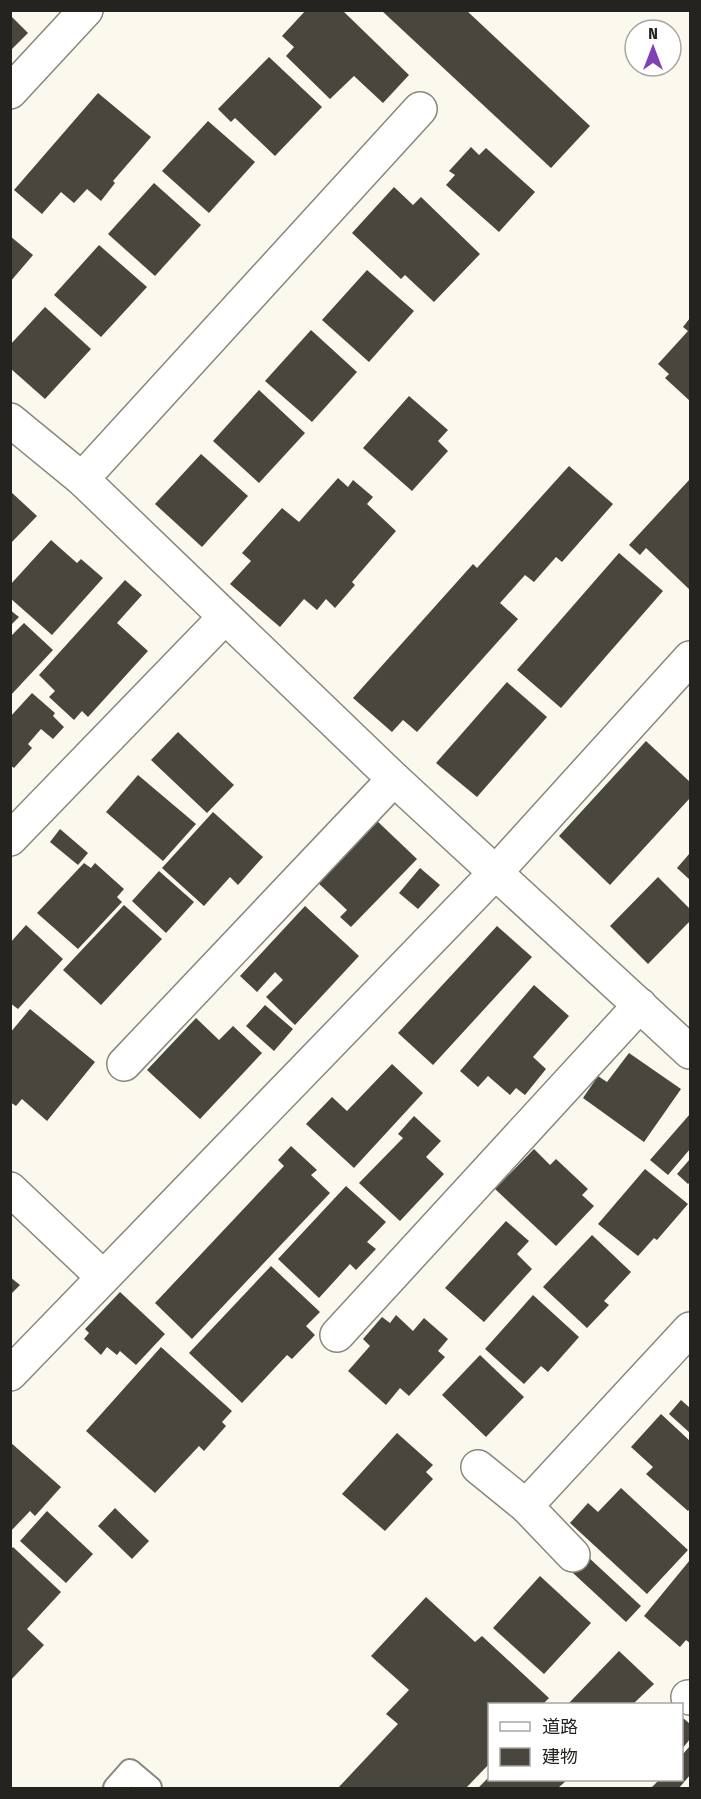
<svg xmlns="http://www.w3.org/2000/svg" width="701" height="1799" font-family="'Fira Sans Condensed','Noto Sans JP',sans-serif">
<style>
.building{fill:#48463d}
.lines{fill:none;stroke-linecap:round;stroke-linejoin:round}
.lane-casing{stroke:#89877d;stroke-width:26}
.street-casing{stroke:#89877d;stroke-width:36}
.lane{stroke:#fff;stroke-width:22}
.street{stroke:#fff;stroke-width:33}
</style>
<rect width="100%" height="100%" fill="#fbf8ed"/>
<g class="building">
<polygon points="306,10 342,10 409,75 383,103 354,76 330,99 286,56 294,47 282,36"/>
<polygon points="381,10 466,10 590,126 551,168"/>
<polygon points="10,15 28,33 10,51"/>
<polygon points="269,57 322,107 275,156 235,118 231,122 218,109"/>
<polygon points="98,93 151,137 113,181 115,183 101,201 87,189 74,203 61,192 42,214 14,190"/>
<polygon points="208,121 255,162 209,213 162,171"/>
<polygon points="471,147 479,155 486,148 535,192 499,232 446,185 455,175 449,171"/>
<polygon points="154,183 201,225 155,276 108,234"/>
<polygon points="394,187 413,205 421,197 480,254 434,302 405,275 401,279 352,233"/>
<polygon points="10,236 33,255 10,282"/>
<polygon points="99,245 147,287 101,337 54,295"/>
<polygon points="367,270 414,311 369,362 322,320"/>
<polygon points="45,307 91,349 45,399 10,368 10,345"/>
<polygon points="690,318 690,401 665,378 669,374 658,364 688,331 683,327"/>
<polygon points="311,330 357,372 312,422 265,381"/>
<polygon points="259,390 305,433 259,483 213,441"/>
<polygon points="409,396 448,430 438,441 448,451 412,491 363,448"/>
<polygon points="201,454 248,496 202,547 155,504"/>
<polygon points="569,466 613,504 562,562 556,557 534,582 525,575 500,603 518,619 417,732 403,720 392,732 353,698 473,564 477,568"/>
<polygon points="338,478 348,487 353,480 373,497 367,504 396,531 352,582 355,585 335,608 326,599 317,610 304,599 280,627 230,584 251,561 242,553 282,508 299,522"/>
<polygon points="690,479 690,590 646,548 640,555 629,545"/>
<polygon points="10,491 37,516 10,544"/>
<polygon points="51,540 77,563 81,559 103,578 52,635 10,598 10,585"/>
<polygon points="619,553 663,591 561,708 517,670"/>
<polygon points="125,580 142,595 117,623 148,651 88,717 82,711 74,720 49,697 55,691 39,675"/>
<polygon points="10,610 19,617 10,626"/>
<polygon points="24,623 53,650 10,696 10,637"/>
<polygon points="507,682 547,717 477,797 436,763"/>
<polygon points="32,693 55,713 53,716 64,727 53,739 41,729 28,744 32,748 14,768 10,765 10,717"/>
<polygon points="178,732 234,785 207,813 151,760"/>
<polygon points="646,741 690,782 690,798 610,885 559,836"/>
<polygon points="138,775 196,824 163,861 106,812"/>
<polygon points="213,812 263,857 238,885 230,877 204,906 162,868"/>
<polygon points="375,819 417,859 351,927 340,917 347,910 315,880"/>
<polygon points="60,829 88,853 78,865 50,842"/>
<polygon points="690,853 690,880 677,868"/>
<polygon points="84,863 91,868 95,863 124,889 117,897 122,902 78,949 37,913"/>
<polygon points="420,868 440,885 418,909 399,893"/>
<polygon points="159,871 194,902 166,933 132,901"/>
<polygon points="658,877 690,909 690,921 648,964 610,926"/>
<polygon points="124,905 162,939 101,1005 63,970"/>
<polygon points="305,906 359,956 295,1025 266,997 283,980 275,972 257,992 240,976"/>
<polygon points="26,925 63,959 18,1009 10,1003 10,943"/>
<polygon points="497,926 532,957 433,1065 398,1033"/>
<polygon points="534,985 569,1016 533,1057 546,1069 525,1095 516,1088 510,1095 488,1076 478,1087 460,1071"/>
<polygon points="265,1005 293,1029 274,1051 246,1026"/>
<polygon points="30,1009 95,1062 47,1121 22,1099 16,1106 10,1102 10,1033"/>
<polygon points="196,1018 219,1040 233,1026 262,1053 200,1119 147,1070"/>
<polygon points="629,1053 681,1089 644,1142 583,1098 598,1076 607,1082"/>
<polygon points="392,1064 423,1093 354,1168 306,1124 332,1097 347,1111"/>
<polygon points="690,1114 690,1149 668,1175 650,1160"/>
<polygon points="414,1116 441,1141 426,1157 444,1174 400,1221 359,1183 403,1138 398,1134"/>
<polygon points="291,1146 317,1170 311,1175 330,1193 192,1339 155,1303 284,1166 278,1160"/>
<polygon points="534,1149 550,1165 556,1159 588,1189 582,1195 594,1206 556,1246 495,1189"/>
<polygon points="690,1159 690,1182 688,1184 677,1174"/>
<polygon points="645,1169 688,1204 657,1240 654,1238 638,1256 598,1224"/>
<polygon points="346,1186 386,1222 367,1242 376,1249 356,1270 350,1264 319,1298 278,1259"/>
<polygon points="506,1221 529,1241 517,1254 532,1269 484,1322 445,1288"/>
<polygon points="592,1235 631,1272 604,1301 609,1305 587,1328 543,1287"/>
<polygon points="271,1266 320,1312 306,1326 315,1335 292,1359 287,1355 242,1403 189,1353"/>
<polygon points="10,1277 20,1285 10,1295"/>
<polygon points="120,1292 165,1334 136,1365 120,1351 117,1355 107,1347 101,1355 84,1339 89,1333 85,1329"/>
<polygon points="533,1295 579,1337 548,1372 541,1366 524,1384 485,1349"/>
<polygon points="396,1315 413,1331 424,1318 448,1339 438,1351 445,1357 409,1396 400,1388 386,1405 348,1371 370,1346 363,1339 382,1317 390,1323"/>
<polygon points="161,1347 232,1411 222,1422 226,1426 204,1451 199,1446 155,1493 86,1431"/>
<polygon points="480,1355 524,1397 486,1437 442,1395"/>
<polygon points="681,1400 690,1408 690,1433 669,1414"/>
<polygon points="661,1414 690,1441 690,1509 688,1511 646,1474 653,1467 631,1447"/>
<polygon points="397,1433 433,1465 426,1472 433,1479 385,1531 342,1494"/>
<polygon points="10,1442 61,1487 35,1516 30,1511 10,1532"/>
<polygon points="621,1488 688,1550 647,1594 570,1523 588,1503 598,1512"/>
<polygon points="115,1508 149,1541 132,1559 98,1526"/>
<polygon points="47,1511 93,1554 66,1583 20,1541"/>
<polygon points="13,1547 61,1592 27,1629 44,1645 10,1681 10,1550"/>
<polygon points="588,1557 641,1606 626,1622 573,1573"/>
<polygon points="690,1560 690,1643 686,1640 680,1647 644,1616"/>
<polygon points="540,1576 591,1623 544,1674 493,1628"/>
<polygon points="426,1597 475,1642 482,1636 549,1698 543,1704 490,1704 490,1763 466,1788 338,1788 398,1724 386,1714 409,1690 371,1656"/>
<polygon points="619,1651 654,1684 633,1704 571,1704 569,1703"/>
<polygon points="682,1717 690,1724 690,1739 682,1749"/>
<polygon points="690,1746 690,1775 679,1788 651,1788 659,1780 682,1780 682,1755"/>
<polygon points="490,1776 490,1780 567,1780 558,1788 478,1788"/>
</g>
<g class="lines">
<g class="lane-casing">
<polyline id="lane" points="115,1788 130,1771 150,1788"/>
</g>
<g class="street-casing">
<g id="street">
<polyline points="10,92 86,10"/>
<polyline points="10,420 82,479 394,779 690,1052"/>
<polyline points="82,479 420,109"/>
<polyline points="10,839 225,617"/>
<polyline points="124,1064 394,779"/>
<polyline points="10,1189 103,1277"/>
<polyline points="337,1335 640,1005"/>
<polyline points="10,1374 496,872 690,658"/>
<polyline points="478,1467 526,1506 690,1329"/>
<polyline points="526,1506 573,1555"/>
<polyline points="688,1697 690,1698"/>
</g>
</g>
<use href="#lane" class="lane"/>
<use href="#street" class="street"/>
</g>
<rect width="701" height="1799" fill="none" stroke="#24231f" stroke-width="24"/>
<rect x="488" y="1703" width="195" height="78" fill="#ffffff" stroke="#a7a7a5" stroke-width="1.5"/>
<rect x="500" y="1722" width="30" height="9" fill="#ffffff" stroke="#a7a7a5" stroke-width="1.5"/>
<text x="542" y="1733" font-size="18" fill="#24231f">道路</text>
<rect x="500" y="1748" width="30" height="18" fill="#48463d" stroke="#a7a7a5" stroke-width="1.5"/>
<text x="542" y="1763" font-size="18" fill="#24231f">建物</text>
<g transform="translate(653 48)"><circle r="28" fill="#ffffff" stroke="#a7a7a5" stroke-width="1.5"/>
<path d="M0-4.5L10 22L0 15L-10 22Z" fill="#8041b6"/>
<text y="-9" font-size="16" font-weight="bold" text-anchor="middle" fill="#24231f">N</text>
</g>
</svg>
